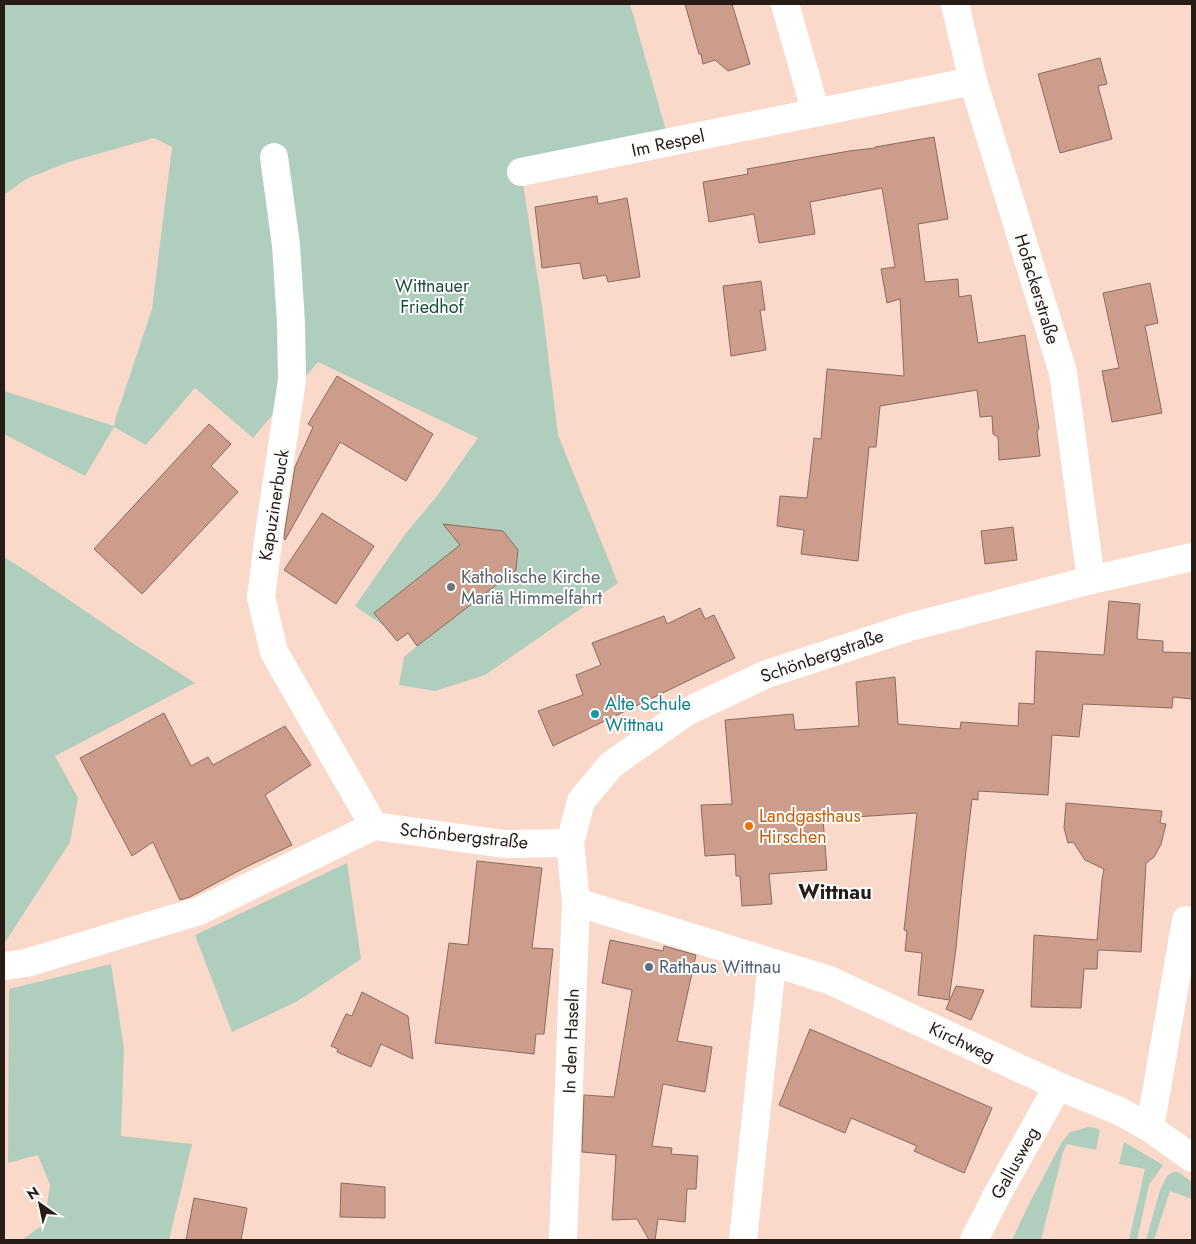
<svg xmlns="http://www.w3.org/2000/svg" width="1196" height="1244" font-family="Jost,sans-serif">
<style>
.green{fill:#b0cebd}
.building{fill:#cb9d8a;stroke:#8a6c60}
.lines{fill:none;stroke-linecap:round;stroke-linejoin:round}
.minor{stroke:#fff;stroke-width:28}
.worship-dot{fill:#6b7280;stroke:#fff;stroke-width:2}
.culture-dot{fill:#0f9aa8;stroke:#fff;stroke-width:2}
.food-dot{fill:#e8710a;stroke:#fff;stroke-width:2}
.service-dot{fill:#5c6f8a;stroke:#fff;stroke-width:2}
.labels{text-anchor:middle;stroke-width:4;stroke-linejoin:round;paint-order:stroke}
.street-label{font-size:18px;fill:#281c17;stroke:#fff}
.park-label{font-size:18px;fill:#195138;stroke:#fff}
.worship-label{font-size:18px;fill:#5b616d;stroke:#fff;text-anchor:start}
.culture-label{font-size:18px;fill:#0d838f;stroke:#fff;text-anchor:start}
.food-label{font-size:18px;fill:#c56008;stroke:#fff;text-anchor:start}
.service-label{font-size:18px;fill:#4e5e75;stroke:#fff;text-anchor:start}
.quarter-label{font-size:20px;font-weight:bold;fill:#281c17;stroke:#fff}
</style>
<rect width="100%" height="100%" fill="#fbd9ca"/>
<g class="green">
<polygon points="4,4 630,4 667,134 520,164 542,306 558,435 618,583 485,675 435,691 399,685 404,657 417,646 408,633 397,641 384,626 355,606 406,533 437,496 478,438 318,362 253,438 195,388 146,445 114,427 85,476 4,434 4,391 114,426 116,417 152,309 172,147 154,138 69,162 26,179 4,195"/>
<polygon points="4,557 28,572 128,640 195,683 55,756 78,798 70,842 4,944"/>
<polygon points="347,863 361,959 296,1002 232,1032 195,935"/>
<polygon points="111,964 124,1048 121,1136 192,1144 169,1240 22,1240 44,1224 50,1185 38,1155 8,1163 9,989"/>
<polygon points="1088,1127 1095,1128 1100,1130 1096,1150 1067,1144 1063,1152 1041,1240 1012,1240 1028,1206 1062,1142 1070,1132"/>
<polygon points="1124,1142 1163,1165 1149,1185 1137,1240 1129,1240 1145,1169 1119,1164"/>
<polygon points="1173,1172 1178,1172 1192,1182 1192,1199 1170,1191 1154,1240 1146,1240 1160,1190 1167,1176"/>
</g>
<g class="building">
<polygon points="685,4 732,4 750,64 728,71 715,60 703,64 701,54 699,54"/>
<polygon points="1100,58 1107,84 1098,86 1112,139 1060,153 1038,74"/>
<polygon points="934,137 948,219 918,224 925,282 958,279 959,297 971,295 978,343 1025,335 1039,429 1037,431 1040,456 999,460 998,437 993,434 992,416 980,417 977,390 880,406 876,447 869,447 858,561 801,554 804,530 777,526 780,496 807,498 814,438 821,439 827,369 904,376 900,299 887,303 881,269 895,267 882,188 810,202 815,234 759,243 754,214 709,222 703,182 748,174 747,169 849,151 875,148 875,147"/>
<polygon points="597,196 598,204 627,198 640,277 608,282 606,275 583,279 580,263 542,268 535,207"/>
<polygon points="761,281 765,310 760,310 766,350 731,356 723,286"/>
<polygon points="1150,283 1158,323 1145,326 1162,413 1112,422 1102,371 1119,368 1103,293"/>
<polygon points="337,376 433,434 406,481 340,442 285,540 284,539 285,529 295,467 313,427 308,424"/>
<polygon points="209,424 231,444 211,466 238,492 142,594 94,549"/>
<polygon points="322,513 374,546 336,604 284,570"/>
<polygon points="443,524 503,531 518,550 516,570 417,646 408,633 397,641 374,613 460,545"/>
<polygon points="1013,527 1017,560 985,564 981,531"/>
<polygon points="1109,601 1140,604 1137,639 1163,641 1163,652 1192,653 1192,699 1173,697 1172,708 1083,704 1079,737 1052,735 1048,795 978,791 978,800 972,799 962,886 956,948 949,1000 918,995 922,953 905,951 907,931 904,930 917,813 823,819 827,870 769,874 772,904 742,906 740,876 736,876 735,854 705,856 701,805 732,804 725,720 793,714 795,730 859,726 856,682 895,677 898,724 960,729 961,722 1018,726 1019,703 1034,704 1036,651 1104,655"/>
<polygon points="700,608 705,619 714,615 735,658 553,746 538,711 583,695 576,675 601,665 592,643 664,616 667,624"/>
<polygon points="164,713 191,766 208,757 213,765 285,726 311,765 265,795 292,845 244,868 190,897 180,900 153,842 132,856 80,758"/>
<polygon points="1066,803 1162,811 1160,823 1166,824 1161,844 1154,857 1146,863 1141,952 1098,950 1097,969 1084,969 1081,1008 1031,1007 1034,935 1097,940 1102,880 1104,869 1085,860 1073,842 1068,843 1064,828"/>
<polygon points="477,861 542,868 532,948 553,949 544,1034 536,1034 534,1054 435,1043 449,943 468,945"/>
<polygon points="610,940 663,951 664,946 696,955 677,1041 712,1047 705,1092 663,1084 652,1146 672,1148 671,1154 698,1156 696,1189 687,1189 685,1222 658,1219 655,1240 649,1240 637,1219 612,1220 616,1155 582,1152 584,1095 614,1097 632,990 602,983"/>
<polygon points="956,986 984,990 971,1020 946,1009"/>
<polygon points="362,992 408,1016 413,1059 381,1044 371,1067 337,1052 338,1049 331,1046 346,1014 352,1016"/>
<polygon points="810,1029 992,1108 964,1173 914,1151 917,1146 851,1118 845,1133 779,1105"/>
<polygon points="341,1183 385,1187 385,1218 340,1217"/>
<polygon points="194,1198 247,1208 241,1240 186,1240"/>
</g>
<g class="lines">
<g class="minor">
<polyline points="785,4 816,113"/>
<polyline points="955,4 973,81 1063,372 1091,580"/>
<polyline points="274,157 286,245 291,323 292,380 270,527 261,597 274,652 374,826"/>
<polyline points="521,172 973,81"/>
<polyline points="576,902 829,980 1058,1086 1119,1111 1150,1128 1192,1158"/>
<polyline points="4,966 26,963 199,911 374,826 504,844 570,843"/>
<polyline points="1150,1128 1186,920"/>
<polyline points="563,1240 576,902 570,843 581,801 611,765 686,712 767,674 910,627 1091,580 1192,557"/>
<polyline points="743,1240 772,963"/>
<polyline points="974,1240 998,1193 1058,1086"/>
</g>
</g>
<circle class="worship-dot" cx="451" cy="587" r="5"/>
<circle class="culture-dot" cx="595" cy="714" r="5"/>
<circle class="food-dot" cx="749" cy="826" r="5"/>
<circle class="service-dot" cx="649" cy="967" r="5"/>
<g class="labels">
<g class="street-label">
<text transform="translate(668 143) rotate(-12)" y="6">Im Respel</text>
<text transform="translate(1037 289) rotate(73)" y="6">Hofackerstraße</text>
<text transform="translate(274 505) rotate(-81)" y="6">Kapuzinerbuck</text>
<text transform="translate(822 656) rotate(-19)" y="6">Schönbergstraße</text>
<text transform="translate(464 836) rotate(6)" y="6">Schönbergstraße</text>
<text transform="translate(571 1041) rotate(-88)" y="6">In den Haseln</text>
<text transform="translate(962 1042) rotate(25)" y="6">Kirchweg</text>
<text transform="translate(1015 1163) rotate(-61)" y="6">Gallusweg</text>
</g>
<g class="park-label">
<text x="432" y="292">Wittnauer<tspan x="432" dy="21">Friedhof</tspan></text>
</g>
<g class="worship-label">
<text x="461" y="583">Katholische Kirche<tspan x="461" dy="21">Mariä Himmelfahrt</tspan></text>
</g>
<g class="culture-label">
<text x="605" y="710">Alte Schule<tspan x="605" dy="21">Wittnau</tspan></text>
</g>
<g class="food-label">
<text x="759" y="822">Landgasthaus<tspan x="759" dy="21">Hirschen</tspan></text>
</g>
<g class="service-label">
<text x="659" y="973">Rathaus Wittnau</text>
</g>
<g class="quarter-label">
<text x="835" y="899">Wittnau</text>
</g>
</g>
<rect width="1196" height="1244" fill="none" stroke="#281c17" stroke-width="10"/>
<g transform="translate(40 1204) rotate(327)" stroke="#ffffff" stroke-width="4" paint-order="stroke">
<path d="M0-4L9 19L0 12L-9 19Z" fill="#281c17"/>
<text y="-8" font-size="14" font-weight="bold" text-anchor="middle" fill="#281c17">N</text>
</g>
</svg>
